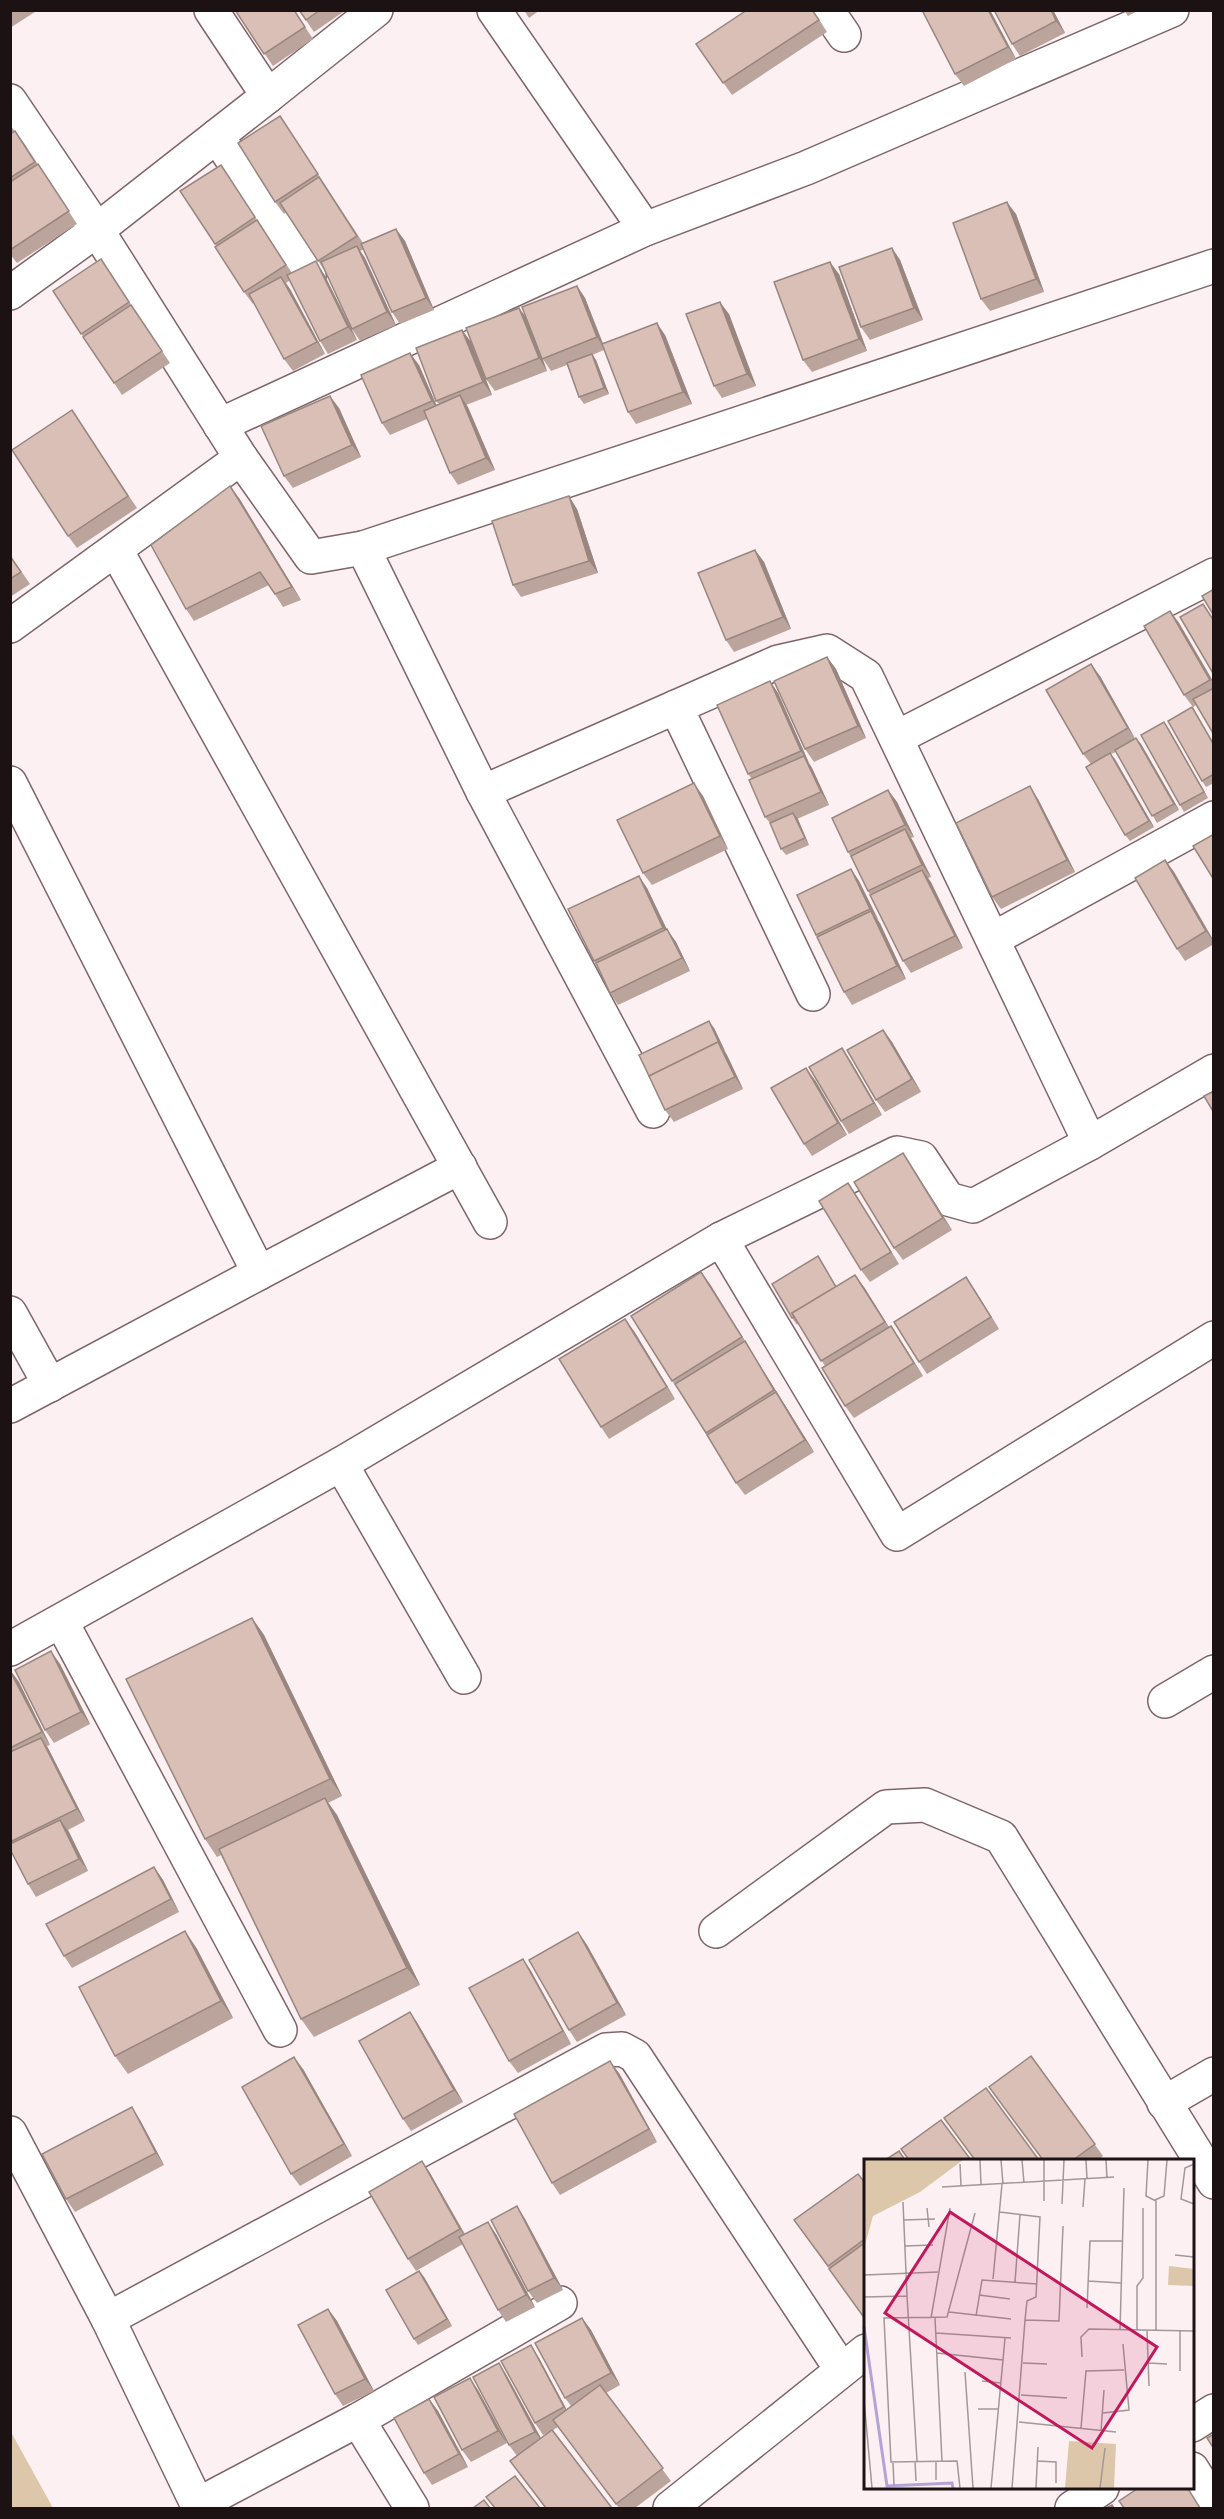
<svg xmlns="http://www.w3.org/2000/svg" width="1224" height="2519" font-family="'PT Sans Narrow',sans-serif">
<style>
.green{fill:#dcc7aa}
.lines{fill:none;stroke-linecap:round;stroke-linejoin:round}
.minor-casing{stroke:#7e6569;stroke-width:36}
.minor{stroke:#fff;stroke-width:33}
.wall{fill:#bba49c}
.shaded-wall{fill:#98867f}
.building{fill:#d9bfb5;stroke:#98867f;stroke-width:1.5}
.inset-river{fill:none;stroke:#b4a3d6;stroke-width:3}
.inset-road{fill:none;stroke:#a29799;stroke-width:1.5}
.view{fill:#c2185b;fill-opacity:0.15;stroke:#c2185b;stroke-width:3}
.inset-edge{fill:none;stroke:#1c1213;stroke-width:3}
</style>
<rect width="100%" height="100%" fill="#fcf0f2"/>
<polygon class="green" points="11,2432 53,2508 11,2508"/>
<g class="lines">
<g class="minor-casing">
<g id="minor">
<polyline points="211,10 268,96 376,10"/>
<polyline points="494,10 645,229"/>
<polyline points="827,10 844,35"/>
<polyline points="10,101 97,230 241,458 311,557 363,548 1214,266"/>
<polyline points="217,136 309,276"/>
<polyline points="10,293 97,230 268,96"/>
<polyline points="220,425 645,229 806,168 1172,10"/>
<polyline points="363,548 483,792 653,1111"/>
<polyline points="116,550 490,1222"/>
<polyline points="10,626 241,458"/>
<polyline points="676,707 813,994"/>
<polyline points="896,738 1214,575"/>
<polyline points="10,783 259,1273 10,1406"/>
<polyline points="483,792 778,662 827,651 866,676 1090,1143"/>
<polyline points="993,939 1214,818"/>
<polyline points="721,1239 897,1534 1214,1338"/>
<polyline points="259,1273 460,1167"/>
<polyline points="10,1313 50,1385"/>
<polyline points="341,1464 464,1677"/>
<polyline points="61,1621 280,2030"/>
<polyline points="10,1649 341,1464 721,1239 897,1153 921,1158 948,1199 973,1206 1090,1143 1214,1071"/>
<polyline points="1165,1701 1214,1672"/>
<polyline points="716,1931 886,1807 925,1805 1001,1837 1214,2182"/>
<polyline points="1164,2103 1214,2074"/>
<polyline points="10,2133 108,2319 199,2508"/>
<polyline points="108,2319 606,2050 622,2049 635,2056 841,2369"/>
<polyline points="358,2420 412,2508"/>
<polyline points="1192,2425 1214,2411"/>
<polyline points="1192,2469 1214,2504"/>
<polyline points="197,2505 358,2420 560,2303"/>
<polyline points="670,2508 866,2351"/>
<polyline points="1072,2508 1102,2488"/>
</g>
</g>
<use href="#minor" class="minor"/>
</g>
<g class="wall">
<polygon points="10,10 38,10 10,28"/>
<polygon points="235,10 294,10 313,39 273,66"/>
<polygon points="299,10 346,10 314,32"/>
<polygon points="524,10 540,10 529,18"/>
<polygon points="813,10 827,32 732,95 696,44"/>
<polygon points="922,10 990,10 1016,59 964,86 955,74"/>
<polygon points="994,10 1053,10 1065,33 1020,56 1012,44"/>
<polygon points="1124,10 1139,10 1128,16"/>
<polygon points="280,116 363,243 396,229 405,241 434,310 400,324 392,312 364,249 360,251 365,258 396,325 360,341 352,329 326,273 286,212 284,214 275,202"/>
<polygon points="10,125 24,143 77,224 17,263 10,254"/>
<polygon points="221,165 292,273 324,274 357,340 328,354 320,341 290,280 286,283 290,289 325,354 293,371 284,359 254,303 253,304 244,292 216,246 180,191"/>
<polygon points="1016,214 1044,292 990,311 981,299"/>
<polygon points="892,248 900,260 923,320 870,340 861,327"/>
<polygon points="101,259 170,363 122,395 53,291"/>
<polygon points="839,274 867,351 812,372 803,360"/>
<polygon points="577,286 585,298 603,343 665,335 692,404 636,424 628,412 604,350 592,355 596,360 609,394 584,404 579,397 567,365 551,371 543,359 547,371 495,391 486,379 519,308 527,319"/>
<polygon points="729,314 756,386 722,398 714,386"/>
<polygon points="462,330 471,342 492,395 466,405 495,470 458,485 450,473 427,419 390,435 382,423 419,365 436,405 439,404 436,401"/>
<polygon points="339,408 361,457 293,488 284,476"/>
<polygon points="72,410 137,508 77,548 68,536"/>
<polygon points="239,498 301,600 283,607 269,585 194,621 186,609"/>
<polygon points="577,509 598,573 521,597 513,585"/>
<polygon points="755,550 764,562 791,629 734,652 726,640"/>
<polygon points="10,555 30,584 10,597"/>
<polygon points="1170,611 1179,623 1214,683 1214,735 1196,705 1193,707 1184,695"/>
<polygon points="827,657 836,669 866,738 814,762 805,749"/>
<polygon points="1100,676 1135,739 1136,738 1141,744 1179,810 1157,823 1116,752 1111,754 1154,827 1130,841 1125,835 1091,764 1083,754"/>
<polygon points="770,681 778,693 809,763 812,768 829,805 797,819 809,845 786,855 781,849 770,823 765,817 752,779 748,774"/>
<polygon points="1192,707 1214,744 1214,783 1206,787 1202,781"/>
<polygon points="1164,722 1208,798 1184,812 1180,805"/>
<polygon points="888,790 897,802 914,837 911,838 931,877 928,878 963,948 911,973 903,961 852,859 848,852"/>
<polygon points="703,796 728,849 652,885 643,873"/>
<polygon points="1038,799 1075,872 1001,909 992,897"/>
<polygon points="1165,860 1174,872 1214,941 1214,944 1185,961 1177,949"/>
<polygon points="851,869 859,881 906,979 852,1005 844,992 816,935"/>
<polygon points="647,888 667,930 676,942 690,971 618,1005 610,993 598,967 594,961"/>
<polygon points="714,1028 743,1089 674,1122 665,1110"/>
<polygon points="883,1030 892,1042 921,1092 885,1112 876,1100"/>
<polygon points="850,1060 882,1115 849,1134 841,1121"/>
<polygon points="815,1080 847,1135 812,1156 804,1144"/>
<polygon points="903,1153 952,1230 903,1260 894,1248"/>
<polygon points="848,1183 899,1264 870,1282 861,1270"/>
<polygon points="818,1256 836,1286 864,1287 889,1327 899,1338 923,1376 854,1418 845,1406 825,1366 798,1323 797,1325 792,1318"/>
<polygon points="701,1272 753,1354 814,1452 745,1495 736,1483 681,1393 672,1381"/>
<polygon points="974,1289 999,1329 927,1374 919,1362"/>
<polygon points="634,1331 675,1399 609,1439 601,1427"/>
<polygon points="252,1618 264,1635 342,1796 328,1803 337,1815 420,1985 314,2037 301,2019 221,1855 217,1857 205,1839"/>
<polygon points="60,1664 90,1724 54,1743 45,1730"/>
<polygon points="10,1670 19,1682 50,1745 47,1746 85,1821 68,1830 88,1871 36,1897 28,1884 10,1849"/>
<polygon points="154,1867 163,1880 179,1912 72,1968 64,1956"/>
<polygon points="185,1931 197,1949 233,2018 128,2074 115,2056"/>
<polygon points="578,1932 587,1945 626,2015 577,2042 569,2030"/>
<polygon points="523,1959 531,1971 571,2044 518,2073 509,2061"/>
<polygon points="410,2012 418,2024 463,2102 411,2131 403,2119"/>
<polygon points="1031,2056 1103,2156 1098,2160 1043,2160"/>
<polygon points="303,2069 352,2156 300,2186 291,2174"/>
<polygon points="619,2073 657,2142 560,2195 552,2183"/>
<polygon points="140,2120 164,2165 75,2212 66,2199"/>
<polygon points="422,2161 430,2173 465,2234 496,2234 535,2307 506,2322 498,2310 463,2244 416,2271 408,2259"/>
<polygon points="866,2184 866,2320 794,2220"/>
<polygon points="517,2206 525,2219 563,2290 537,2303 528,2291"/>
<polygon points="424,2277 452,2326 418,2345 414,2339"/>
<polygon points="328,2309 337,2321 374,2391 343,2406 335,2394"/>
<polygon points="582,2318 591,2330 620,2385 606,2393 671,2481 635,2508 619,2508 558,2427 553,2430 612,2508 545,2508 510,2461 517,2456 509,2445 499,2363 507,2376 541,2438 550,2432 543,2435 535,2423 539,2358 567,2410 571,2406 565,2398"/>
<polygon points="478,2390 507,2443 471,2462 462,2450"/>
<polygon points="429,2399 438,2411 468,2467 432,2485 424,2473"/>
</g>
<g class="shaded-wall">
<polygon points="988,10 990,10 1016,59 1008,47"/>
<polygon points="1051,10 1053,10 1065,33 1056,21"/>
<polygon points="1007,202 1016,214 1044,292 1036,279"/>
<polygon points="396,229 405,241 434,310 426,298"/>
<polygon points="357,246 365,258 396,325 387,312"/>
<polygon points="892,248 900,260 923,320 914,308"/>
<polygon points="316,261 324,274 357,340 348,327"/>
<polygon points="830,262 839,274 867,351 859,339"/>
<polygon points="281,277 290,289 325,354 317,342"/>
<polygon points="577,286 585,298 605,350 597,337"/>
<polygon points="720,302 729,314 756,386 747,374"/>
<polygon points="519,308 528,320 547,371 539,358"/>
<polygon points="657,323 665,335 692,404 683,392"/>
<polygon points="462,330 471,342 492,395 483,382"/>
<polygon points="410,353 419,365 440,413 432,401"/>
<polygon points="592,354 596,360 609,394 604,388"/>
<polygon points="460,395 468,407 495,470 486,458"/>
<polygon points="330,396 339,408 361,457 352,445"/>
<polygon points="230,486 239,498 301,600 292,587"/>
<polygon points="569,496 577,509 598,573 589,561"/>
<polygon points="755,550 764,562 791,629 783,617"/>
<polygon points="1170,611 1179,623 1214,683 1214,685"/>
<polygon points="827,657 836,669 866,738 858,726"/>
<polygon points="1091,664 1100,676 1136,740 1128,728"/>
<polygon points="770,681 778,693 809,763 801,751"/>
<polygon points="1164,722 1169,729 1208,798 1204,792"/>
<polygon points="1136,738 1141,744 1179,810 1174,804"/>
<polygon points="1110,753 1115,759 1154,827 1149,821"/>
<polygon points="804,756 812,768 829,805 821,792"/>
<polygon points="694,783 703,796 728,849 720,836"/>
<polygon points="1030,786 1038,799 1075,872 1067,860"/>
<polygon points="888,790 897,802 914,837 905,825"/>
<polygon points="793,813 798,819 809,845 805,838"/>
<polygon points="905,829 913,841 931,877 922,865"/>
<polygon points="1165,860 1174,872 1214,942 1206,931"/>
<polygon points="851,869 859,881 879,921 870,909"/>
<polygon points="922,870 931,882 963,948 955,936"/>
<polygon points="639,876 647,888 672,940 663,928"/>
<polygon points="871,911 880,923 906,979 897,966"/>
<polygon points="667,929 676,942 690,971 682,958"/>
<polygon points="709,1021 714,1028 725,1051 720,1045"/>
<polygon points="883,1030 892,1042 921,1092 912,1079"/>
<polygon points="718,1042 727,1055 743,1089 735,1077"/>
<polygon points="842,1048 850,1060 882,1115 874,1103"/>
<polygon points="806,1068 815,1080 847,1135 838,1123"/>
<polygon points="903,1153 911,1165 952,1230 943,1218"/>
<polygon points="848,1183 856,1195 899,1264 891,1252"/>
<polygon points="701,1272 710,1284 750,1349 742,1337"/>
<polygon points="855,1275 864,1287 893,1334 885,1322"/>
<polygon points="966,1277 974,1289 999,1329 991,1317"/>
<polygon points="625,1319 634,1331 675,1399 667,1387"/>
<polygon points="891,1326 899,1338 923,1376 914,1363"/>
<polygon points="745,1341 753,1354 783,1402 774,1390"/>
<polygon points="776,1392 785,1405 814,1452 805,1440"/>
<polygon points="252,1618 264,1635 342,1796 330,1779"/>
<polygon points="51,1651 60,1664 90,1724 81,1712"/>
<polygon points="10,1670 19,1682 50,1745 42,1732"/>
<polygon points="41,1738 49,1750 85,1821 77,1809"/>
<polygon points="325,1798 337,1815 420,1985 407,1968"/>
<polygon points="60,1820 69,1832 88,1871 79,1859"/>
<polygon points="154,1867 163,1880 179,1912 171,1899"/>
<polygon points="185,1931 197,1949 233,2018 221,2001"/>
<polygon points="578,1932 587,1945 626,2015 617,2003"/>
<polygon points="523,1959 531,1971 571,2044 563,2031"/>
<polygon points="410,2012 418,2024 463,2102 454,2090"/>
<polygon points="294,2057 303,2069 352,2156 344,2144"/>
<polygon points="610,2061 619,2073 657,2142 649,2129"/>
<polygon points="132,2107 140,2120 164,2165 156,2153"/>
<polygon points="422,2161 430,2173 468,2241 460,2229"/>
<polygon points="517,2206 525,2219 563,2290 554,2278"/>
<polygon points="488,2222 496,2234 535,2307 526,2295"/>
<polygon points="419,2271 424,2277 452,2326 447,2319"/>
<polygon points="328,2309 337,2321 374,2391 365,2379"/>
<polygon points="582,2318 591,2330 620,2385 611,2373"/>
<polygon points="531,2345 539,2358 572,2420 564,2407"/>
<polygon points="499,2363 507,2376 544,2444 535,2432"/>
<polygon points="470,2378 478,2390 507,2443 498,2431"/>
<polygon points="429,2399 438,2411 468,2467 459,2454"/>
</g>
<g class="building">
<polygon points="235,10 294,10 305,27 264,54"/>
<polygon points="299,10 320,10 306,20"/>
<polygon points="747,10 812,10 819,20 723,83 696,44"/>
<polygon points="922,10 988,10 1008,47 955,74"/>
<polygon points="994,10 1051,10 1056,21 1012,44"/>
<polygon points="280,116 318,174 275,202 238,143"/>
<polygon points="15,131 35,162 10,178 10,134"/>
<polygon points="38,164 69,211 10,250 10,182"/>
<polygon points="221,165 255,217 215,244 180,191"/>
<polygon points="319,177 357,236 318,261 280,203"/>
<polygon points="1007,202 1036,279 981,299 953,223"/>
<polygon points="257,220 286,265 244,292 215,247"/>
<polygon points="396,229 426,298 392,312 361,244"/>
<polygon points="357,246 387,312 352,329 321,262"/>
<polygon points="892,248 914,308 861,327 839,267"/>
<polygon points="101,259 129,302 81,334 53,291"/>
<polygon points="316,261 348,327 320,341 287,275"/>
<polygon points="830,262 859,339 803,360 774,282"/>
<polygon points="281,277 317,342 284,359 249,294"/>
<polygon points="577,286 597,337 542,359 522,307"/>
<polygon points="720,302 747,374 714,386 686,314"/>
<polygon points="131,305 162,351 114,383 83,337"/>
<polygon points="519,308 539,358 486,379 466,328"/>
<polygon points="657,323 683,392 628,412 602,344"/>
<polygon points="462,330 483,382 436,401 416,348"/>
<polygon points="410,353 432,401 382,423 361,375"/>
<polygon points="592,354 604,388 579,397 567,363"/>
<polygon points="460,395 486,458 450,473 424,411"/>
<polygon points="330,396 352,445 284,476 261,426"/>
<polygon points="72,410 128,496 68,536 12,450"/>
<polygon points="230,486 292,587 275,594 260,572 186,609 151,545"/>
<polygon points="569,496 589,561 513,585 492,521"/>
<polygon points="755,550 783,617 726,640 698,573"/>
<polygon points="10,556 21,572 10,579"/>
<polygon points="1214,589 1214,616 1202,596"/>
<polygon points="1203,604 1214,621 1214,675 1180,617"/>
<polygon points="1170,611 1210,680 1184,695 1144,626"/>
<polygon points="827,657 858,726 805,749 774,681"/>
<polygon points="1091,664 1128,728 1083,754 1046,690"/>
<polygon points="770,681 801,751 748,774 717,705"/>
<polygon points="1214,688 1214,735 1193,699"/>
<polygon points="1192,707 1214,745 1214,774 1202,781 1168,721"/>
<polygon points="1164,722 1204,792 1180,805 1141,735"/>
<polygon points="1136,738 1174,804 1152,816 1115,750"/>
<polygon points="1110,753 1149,821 1125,835 1086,767"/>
<polygon points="804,756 821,792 765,817 749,780"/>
<polygon points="694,783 720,836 643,873 617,820"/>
<polygon points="1030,786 1067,860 992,897 956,823"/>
<polygon points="888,790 905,825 848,852 832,818"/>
<polygon points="793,813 805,838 781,849 770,823"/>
<polygon points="905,829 922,865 868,891 851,856"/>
<polygon points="1214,834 1214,880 1193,846"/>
<polygon points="1165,860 1206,931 1177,949 1135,878"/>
<polygon points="851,869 870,909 816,935 797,895"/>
<polygon points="922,870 955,936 903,961 870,895"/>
<polygon points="639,876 663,928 594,961 568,909"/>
<polygon points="871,911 897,966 844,992 817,937"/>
<polygon points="667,929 682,958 610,993 596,963"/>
<polygon points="709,1021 720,1045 718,1042 649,1076 639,1055"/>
<polygon points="883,1030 912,1079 876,1100 847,1050"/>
<polygon points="718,1042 735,1077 665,1110 649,1076"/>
<polygon points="842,1048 874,1103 841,1121 809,1067"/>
<polygon points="806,1068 838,1123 804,1144 771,1088"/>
<polygon points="1214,1091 1214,1113 1204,1096"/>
<polygon points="903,1153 943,1218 894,1248 854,1182"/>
<polygon points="848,1183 891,1252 861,1270 819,1201"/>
<polygon points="818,1256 836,1287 792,1313 794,1317 792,1318 772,1284"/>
<polygon points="701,1272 742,1337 672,1381 631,1316"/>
<polygon points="855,1275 885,1322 821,1361 792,1313"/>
<polygon points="966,1277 991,1317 919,1362 894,1322"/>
<polygon points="625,1319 667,1387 601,1427 559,1359"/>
<polygon points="891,1326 914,1363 845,1406 822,1368"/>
<polygon points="745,1341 774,1390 706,1433 675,1384"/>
<polygon points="776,1392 805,1440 736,1483 707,1435"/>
<polygon points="252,1618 330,1779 205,1839 126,1679"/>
<polygon points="51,1651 81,1712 45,1730 15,1670"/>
<polygon points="10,1671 42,1732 10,1748"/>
<polygon points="41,1738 77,1809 10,1842 10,1752"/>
<polygon points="325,1798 407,1968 301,2019 219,1849"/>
<polygon points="60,1820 79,1859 28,1884 10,1849 10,1844"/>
<polygon points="154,1867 171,1899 64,1956 46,1924"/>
<polygon points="185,1931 221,2001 115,2056 79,1987"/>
<polygon points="578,1932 617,2003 569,2030 529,1960"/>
<polygon points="523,1959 563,2031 509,2061 469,1988"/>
<polygon points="410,2012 454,2090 403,2119 359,2041"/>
<polygon points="1031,2056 1095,2144 1073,2160 1043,2160 989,2087"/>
<polygon points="294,2057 344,2144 291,2174 242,2087"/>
<polygon points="610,2061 649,2129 552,2183 514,2114"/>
<polygon points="986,2088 1039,2160 975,2160 944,2118"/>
<polygon points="132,2107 156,2153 66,2199 42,2154"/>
<polygon points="941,2120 971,2160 909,2160 901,2149"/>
<polygon points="899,2151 905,2160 885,2160"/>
<polygon points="422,2161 460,2229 408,2259 369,2192"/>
<polygon points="858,2174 866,2184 866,2238 828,2266 794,2220"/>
<polygon points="517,2206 554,2278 528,2291 491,2220"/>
<polygon points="488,2222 526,2295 498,2310 459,2237"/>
<polygon points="866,2242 866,2315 863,2316 829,2269"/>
<polygon points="419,2271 447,2319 414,2339 386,2290"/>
<polygon points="328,2309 365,2379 335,2394 298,2325"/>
<polygon points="582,2318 611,2373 565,2398 535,2343"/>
<polygon points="531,2345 564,2407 535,2423 501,2361"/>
<polygon points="499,2363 535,2432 509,2445 473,2377"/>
<polygon points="470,2378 498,2431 462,2450 434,2397"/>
<polygon points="600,2385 663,2468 616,2504 553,2420"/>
<polygon points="429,2399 459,2454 424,2473 394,2418"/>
<polygon points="552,2430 612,2508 546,2508 510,2461"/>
<polygon points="1214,2434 1214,2449 1207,2438"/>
<polygon points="515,2476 540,2508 495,2508 486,2497"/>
<polygon points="1140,2487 1187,2487 1200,2508 1124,2508 1119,2501"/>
<polygon points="484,2500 490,2508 473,2508"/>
<polygon points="1112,2505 1114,2508 1106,2508"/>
</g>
<g transform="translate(864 2159)">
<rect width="330" height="330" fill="#fcf0f2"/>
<path d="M0,1H99L56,33L9,57L0,89ZM305,107L330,110V127L304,126ZM205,282L252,285L250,329H201Z" fill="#dcc7aa"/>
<path class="inset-river" d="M0,168L23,327L88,324L89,329"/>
<path class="inset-road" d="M116,1L117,26M137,1L139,25M158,1L160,24M222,1L223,20M242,1L243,19M284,1L282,37L292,42V171M96,5L97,27M330,5L321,9L317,40L330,45M78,28L250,18M291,41L300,37L303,1M180,42V1M198,45L200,1M219,48L221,20M63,49L65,68M136,53L176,58L172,138L163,142L161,161L148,329M39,61L71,60M40,87L69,86M311,96L330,98M0,116L74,113M129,120L138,25M224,122L257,124M151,123L156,56M115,136L146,140M43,137L53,302M0,138L43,137L39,43M223,149L226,82H259M85,153L147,160M112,157L118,121L173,125M67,159L86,49M71,159L78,302M161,161L195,162L199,67M256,171L260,29M273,171V127L279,119V49M283,171L285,227M72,174L147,179M73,194L139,201L127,329M218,198L217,178L225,170L330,172M139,201L141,179M159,204L183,205M284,204L303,205M316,212V172M101,213L109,329M118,222L137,224M157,236L203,239M0,241L8,329M114,250H135M239,254L265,251L259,185M155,263L252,273M217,269L222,212L260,211M237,272L240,231M51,302L52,322M72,302V321M173,302L192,303V324M29,304L30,326M96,329L93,302L27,303L20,159L83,158L111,54M172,329L174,288M236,329L241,289"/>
<path class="view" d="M86,53L293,188L228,289L21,154Z"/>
<rect width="330" height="330" class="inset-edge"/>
</g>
<rect width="1224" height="2519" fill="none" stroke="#1c1213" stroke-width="24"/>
</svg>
